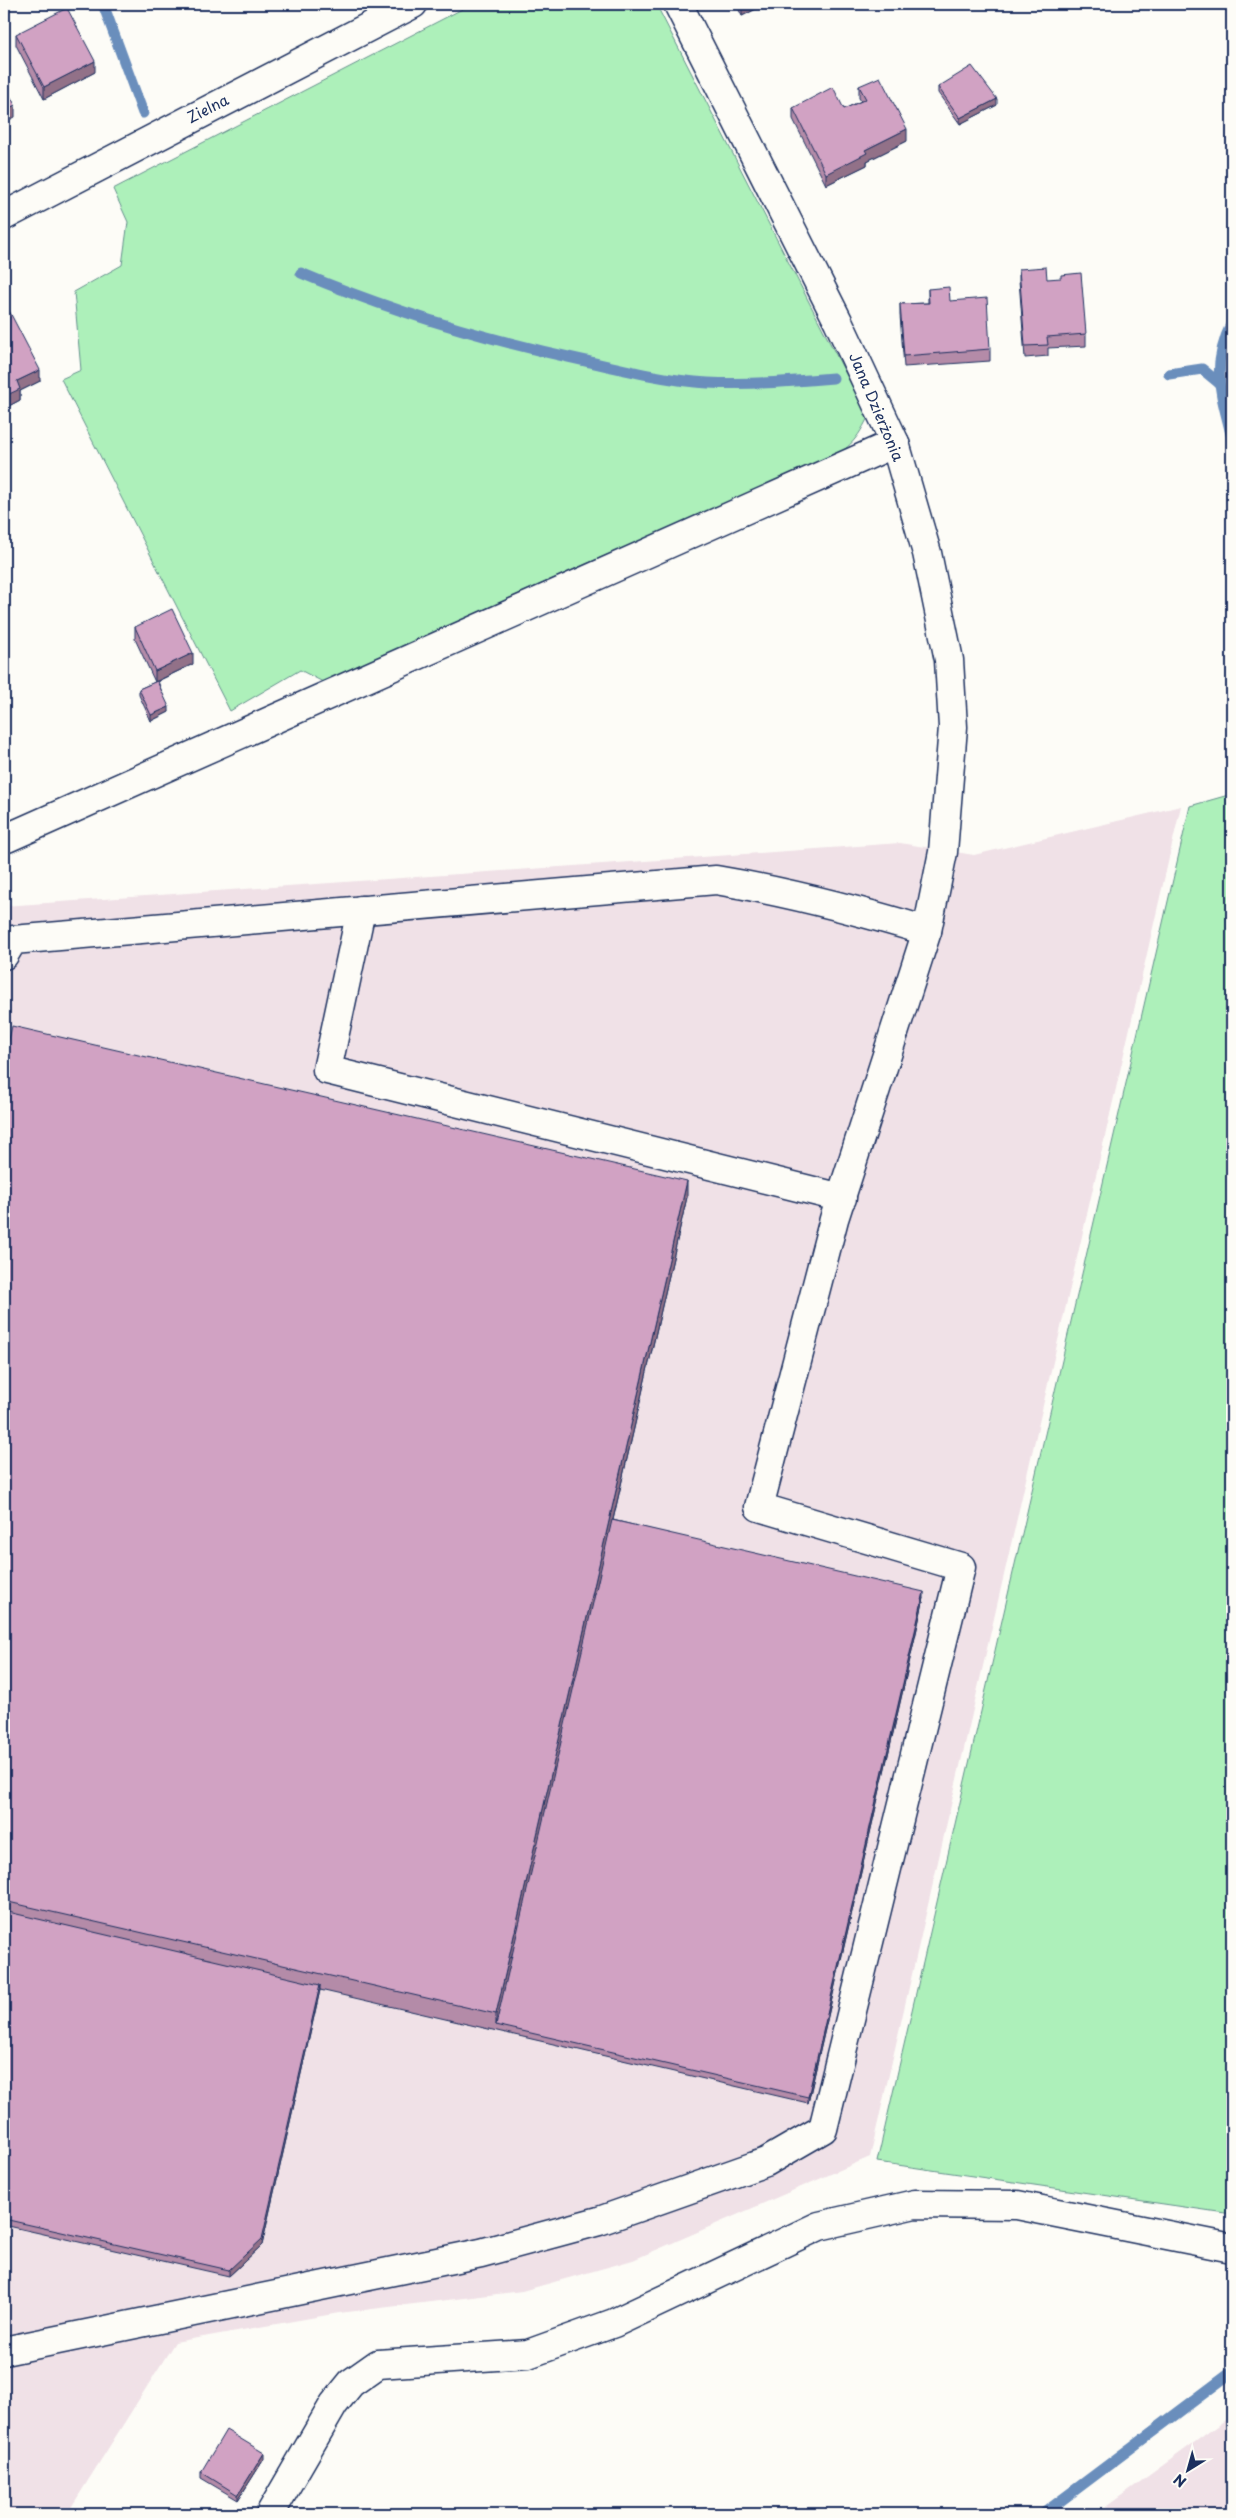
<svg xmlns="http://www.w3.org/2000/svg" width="1236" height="2518" font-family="'Playpen Sans',sans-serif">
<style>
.built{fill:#f0e1e7}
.green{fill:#adf0ba;stroke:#64908c}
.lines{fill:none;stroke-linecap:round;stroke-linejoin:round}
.stream{stroke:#6a8ebc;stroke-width:11}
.minor-casing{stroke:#1b2f5e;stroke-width:31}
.minor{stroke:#fdfcf7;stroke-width:28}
.wall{fill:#b48ba8;stroke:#1b2f5e}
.shaded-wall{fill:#927188;stroke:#1b2f5e}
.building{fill:#d1a2c3;stroke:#1b2f5e}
.labels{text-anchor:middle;stroke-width:4.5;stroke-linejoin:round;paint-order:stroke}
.street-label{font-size:15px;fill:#1b2f5e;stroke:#fdfcf7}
</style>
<rect width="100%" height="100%" fill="#fdfcf7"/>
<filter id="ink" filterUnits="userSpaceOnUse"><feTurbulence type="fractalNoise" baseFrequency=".02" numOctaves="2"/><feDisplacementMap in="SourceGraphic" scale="10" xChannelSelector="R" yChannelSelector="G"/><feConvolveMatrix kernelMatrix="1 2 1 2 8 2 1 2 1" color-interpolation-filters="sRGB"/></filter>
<g filter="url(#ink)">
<g class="built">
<polygon points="1181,806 870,2157 633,2260 522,2291 339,2313 175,2342 67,2514 4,2514 4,906 900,843 974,855"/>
<polygon points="1232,2415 1232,2514 1096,2514"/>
</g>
<g class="green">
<path d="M472,4H656L868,417C855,445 844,452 817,465L586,564L323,682L300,670L230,711L61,379L81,370L74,292L122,265L128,222L113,189Z"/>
<polygon points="1232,794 1232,2214 877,2162 1190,806"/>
</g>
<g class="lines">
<g class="stream">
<polyline points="103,4 143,113"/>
<path d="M301,273C393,312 488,340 586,361C624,370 669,381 708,383C750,385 791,382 833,378"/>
<path d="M1232,322C1210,368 1221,392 1232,438"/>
<polyline points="1169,374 1202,369 1219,383"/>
<polyline points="1043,2514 1232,2372"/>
</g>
<g class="minor-casing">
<g id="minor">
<polyline points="4,216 413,4"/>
<polyline points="4,838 7,838 895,443"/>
<polyline points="361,910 327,1070 842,1198"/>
<path d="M4,955L13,940L716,880C788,892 857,910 927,931L943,852L953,727L949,660L927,553L895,443L838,321L678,4"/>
<polyline points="4,2351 481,2253 599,2221 766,2162 823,2129 961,1567 759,1507 834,1219 927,931"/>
<polyline points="270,2514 334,2404 351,2383 378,2364 528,2354 614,2323 819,2226 915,2204 1017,2205 1232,2248"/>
</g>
</g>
<use href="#minor" class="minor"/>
</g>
<g class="wall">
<polygon points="736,4 766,4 742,16"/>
<polygon points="16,34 95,72 44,99 16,45"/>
<polygon points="859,86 907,141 867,161 867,165 826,185 793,119 793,108 844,109 861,101 859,98"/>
<polygon points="938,87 997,105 960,124 938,93"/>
<polygon points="1019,269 1047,279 1086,334 1086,346 1048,348 1048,356 1025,358 1019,280"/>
<polygon points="928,289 950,301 990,349 990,361 904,367 900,315 900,304 928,303"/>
<polygon points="4,301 40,381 20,391 20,400 7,407 4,401"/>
<polygon points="135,627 193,664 158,681 169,712 151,721 139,695 139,689 155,682 135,639"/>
<polygon points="4,1062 687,1197 613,1520 924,1598 808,2103 320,1990 262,2245 229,2276 4,2225"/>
<polygon points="264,2459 238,2500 201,2478 201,2472"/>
</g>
<g class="shaded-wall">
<polygon points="742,4 766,4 742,16"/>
<polygon points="95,61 95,72 44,99 44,87"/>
<polygon points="997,99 997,105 960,124 960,118"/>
<polygon points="15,105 15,117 4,123 4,111"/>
<polygon points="907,129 907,141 867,161 867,165 826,185 826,174 865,150"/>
<polygon points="40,370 40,381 20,391 20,400 7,407 7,395 17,381"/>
<polygon points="193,653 193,664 155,682 155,671"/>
<polygon points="169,707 169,712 151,721 151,715"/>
<polygon points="687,1181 687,1197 497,2025 496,2025 496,2014"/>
<polygon points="924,1592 924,1598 808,2103 808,2097"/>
<polygon points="320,1985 320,1990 262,2245 229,2276 229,2270"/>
<polygon points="264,2453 264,2459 238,2500 238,2495"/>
</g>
<g class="building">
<polygon points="67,8 95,61 44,87 16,34"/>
<polygon points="972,66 997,99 960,118 938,87"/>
<polygon points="880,77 907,129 865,150 867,153 826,174 793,108 833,87 844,109 866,99 859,86"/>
<polygon points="4,84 15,105 4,111"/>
<polygon points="1046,267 1047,279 1061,278 1061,275 1081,273 1086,334 1047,337 1048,345 1025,346 1019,269"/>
<polygon points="949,287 950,301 987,298 990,349 904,356 900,304 929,303 928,289"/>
<polygon points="4,301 40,370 17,381 20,389 7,395 4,389 4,372 6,371 4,367"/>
<polygon points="172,609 193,653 155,671 135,627"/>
<polygon points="157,681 169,707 151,715 139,689"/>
<polygon points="12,1026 687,1181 496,2014 4,1901 4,1062"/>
<polygon points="612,1520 924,1592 808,2097 496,2025"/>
<polygon points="4,1911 320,1985 262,2239 229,2270 4,2219"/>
<polygon points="226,2430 264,2453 238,2495 201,2472"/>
</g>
</g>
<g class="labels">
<g class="street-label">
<text transform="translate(208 109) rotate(-27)" y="5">Zielna</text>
<text transform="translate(876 407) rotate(67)" y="5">Jana Dzierżonia</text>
</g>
</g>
<rect width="1236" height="2518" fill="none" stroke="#fdfcf7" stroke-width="20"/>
<rect x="10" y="10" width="1216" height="2498" fill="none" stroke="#1b2f5e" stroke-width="2" filter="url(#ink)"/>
<g transform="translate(1188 2470) rotate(217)" stroke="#fdfcf7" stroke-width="4" paint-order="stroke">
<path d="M0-4L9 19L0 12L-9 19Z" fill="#1b2f5e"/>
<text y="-8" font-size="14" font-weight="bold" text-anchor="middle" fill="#1b2f5e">N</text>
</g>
</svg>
